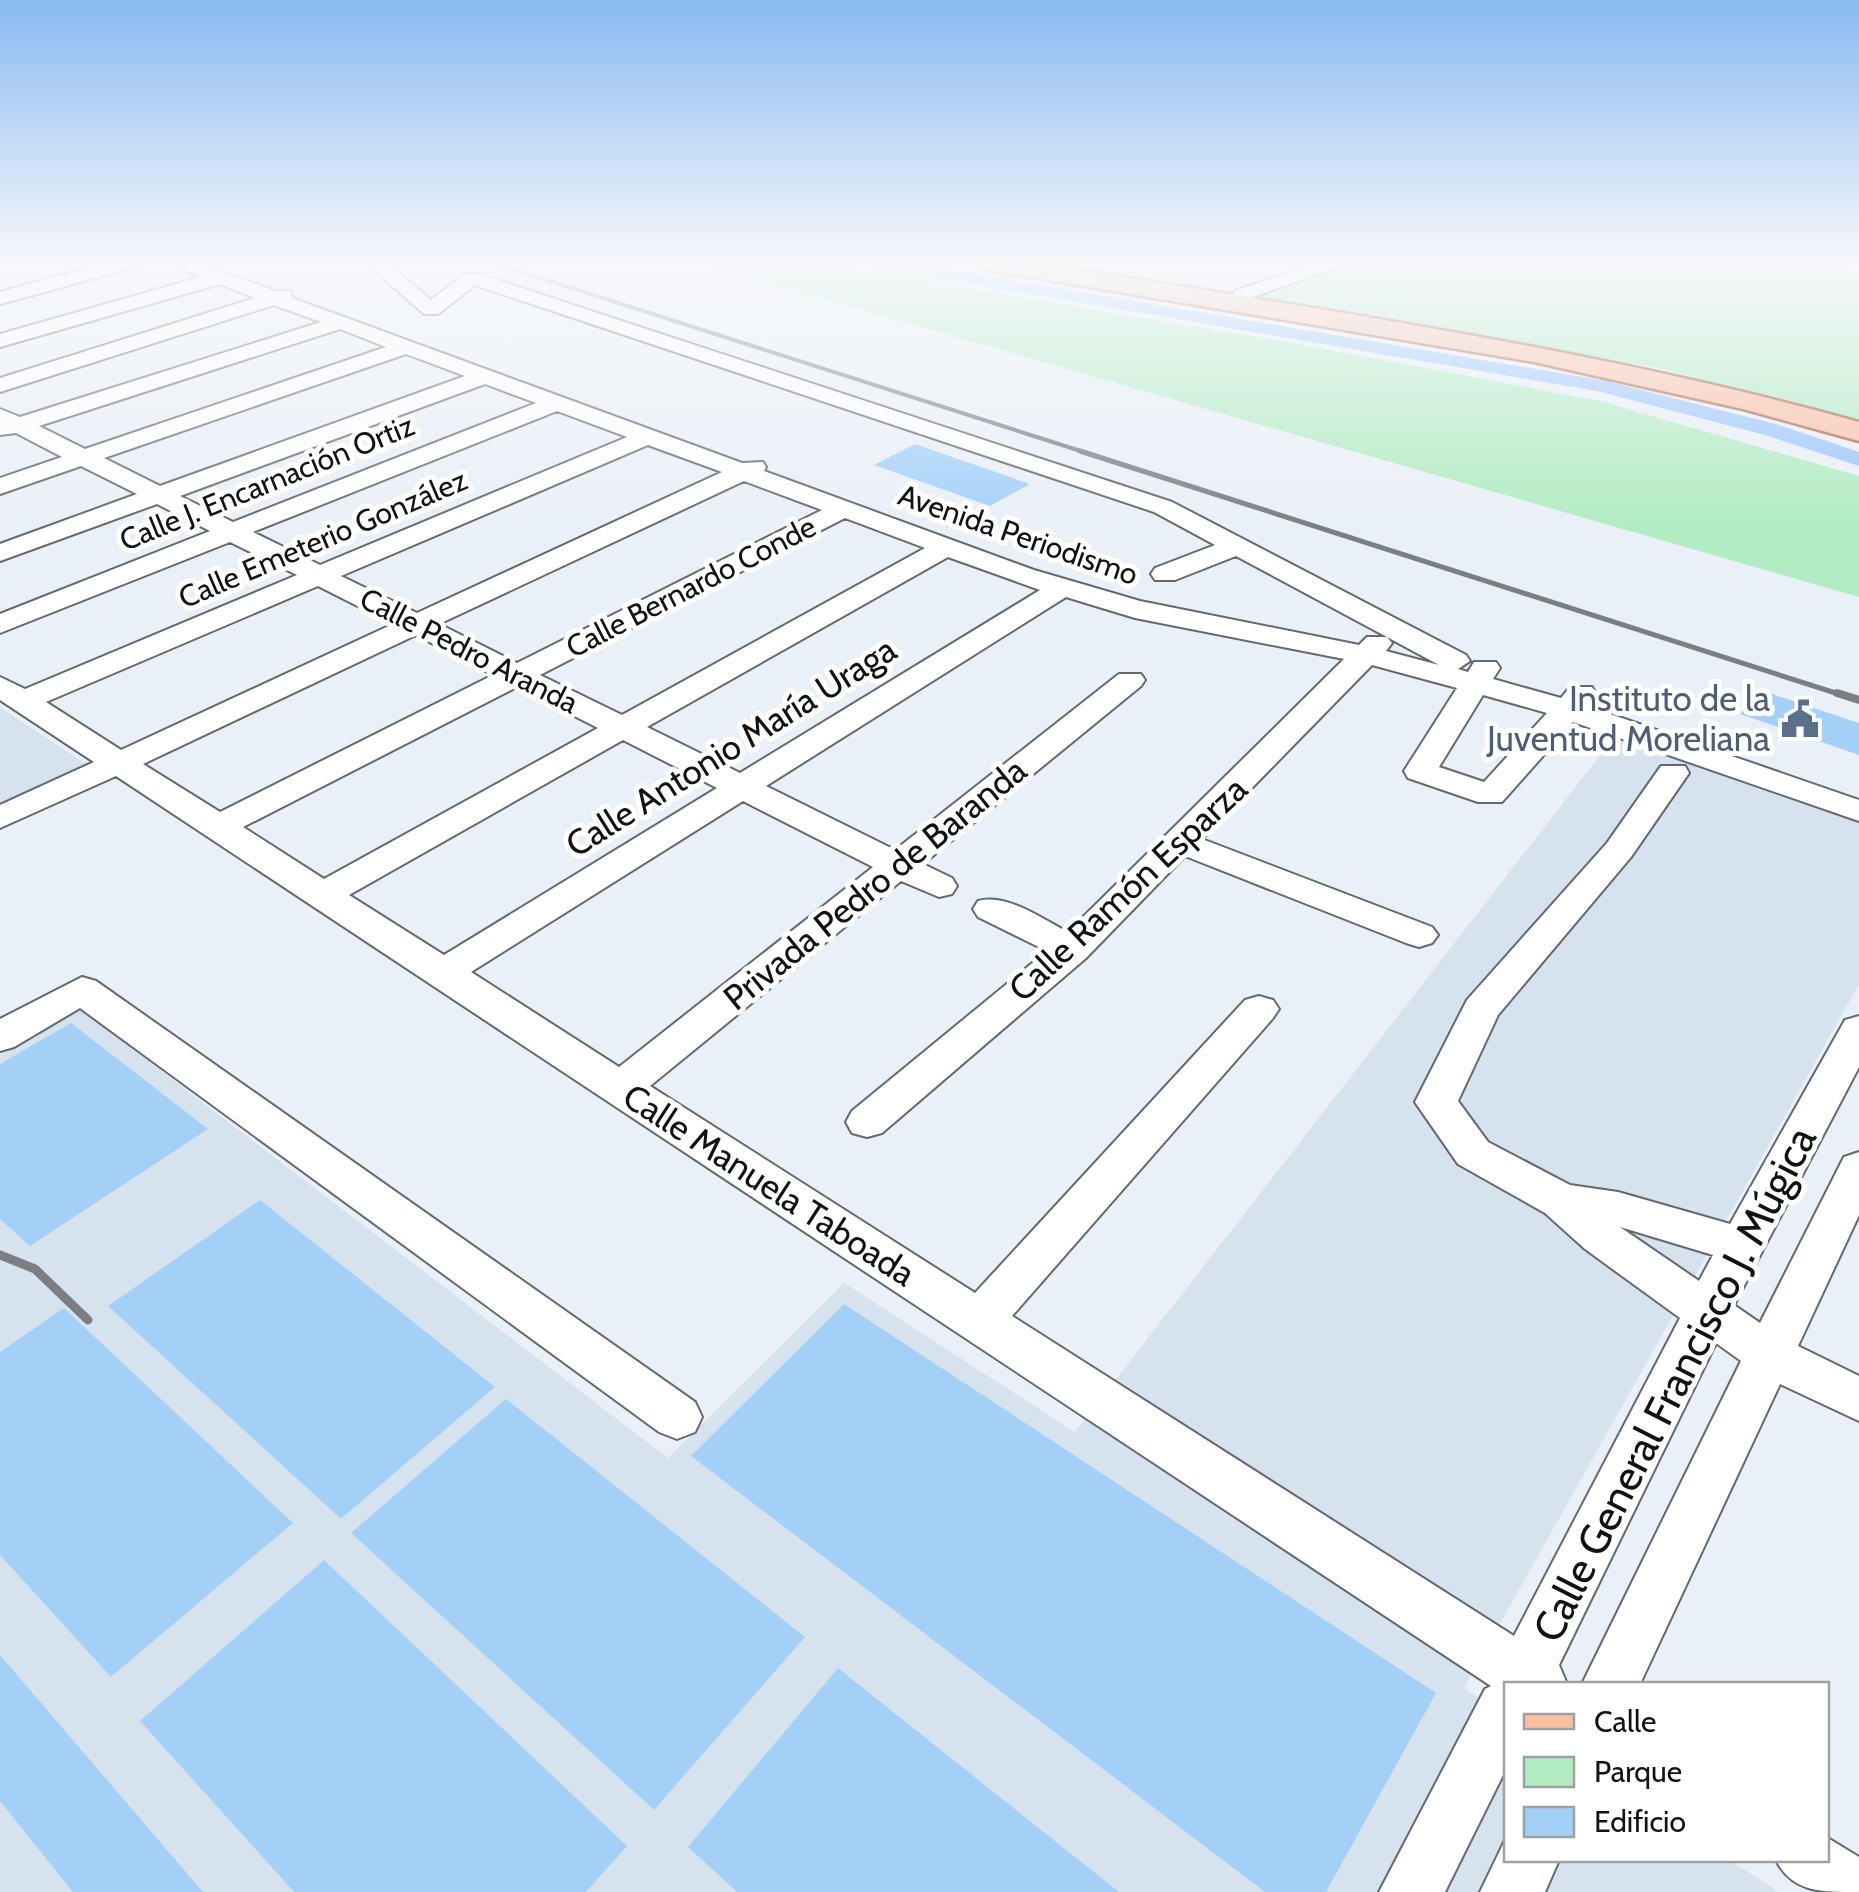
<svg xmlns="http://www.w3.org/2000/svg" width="1859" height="1892" font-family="Cabin,sans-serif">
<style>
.built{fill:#d6e3ef}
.green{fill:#b2ecc2}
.water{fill:#9ac4fd}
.building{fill:#a4d0f8}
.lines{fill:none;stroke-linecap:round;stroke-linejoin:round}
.minor-casing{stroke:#63696f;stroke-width:4}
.major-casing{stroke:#a76649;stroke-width:5}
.minor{fill:#fff;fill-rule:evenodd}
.major{fill:#fbbfa3;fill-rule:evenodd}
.rail-far3{stroke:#7b7f84;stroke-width:4}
.rail-far2{stroke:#7b7f84;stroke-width:5}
.rail-far1{stroke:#7b7f84;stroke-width:8}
.rail{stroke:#7b7f84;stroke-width:9}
.labels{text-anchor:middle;stroke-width:10;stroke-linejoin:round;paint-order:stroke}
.far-street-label{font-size:30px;fill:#101214;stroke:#fff}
.service-label{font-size:35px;fill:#4e5e75;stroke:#fff;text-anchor:end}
.street-label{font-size:35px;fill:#101214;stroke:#fff}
.near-street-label{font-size:42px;fill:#101214;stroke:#fff}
</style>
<rect width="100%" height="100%" fill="#eaf0f7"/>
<g class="built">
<polygon points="0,707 89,766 0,806"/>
<polygon points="1619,731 1859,815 1859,984 1464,1688 1506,1716 1506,1860 1729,1860 1779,1892 0,1892 0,1055 79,1008 668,1458 844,1283 1075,1432"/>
</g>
<g class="green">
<polygon points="692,261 804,261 1271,339 1600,401 1859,476 1859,597"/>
<polygon points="1366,261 1806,261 1859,273 1859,421 1654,367 1246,297"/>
</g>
<polygon class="water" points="839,261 898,261 1606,381 1779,425 1859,452 1859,466 1765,435 1597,391"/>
<g class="building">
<polygon points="915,444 1030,484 990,506 874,465"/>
<polygon points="1760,690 1859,723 1859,755 1740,714"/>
<polygon points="71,1023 208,1129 30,1246 0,1219 0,1064"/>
<polygon points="260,1200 495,1387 341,1519 108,1306"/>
<polygon points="844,1304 1436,1693 1326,1892 1265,1892 691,1456"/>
<polygon points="64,1308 293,1523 111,1677 0,1555 0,1352"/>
<polygon points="506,1399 805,1637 654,1810 351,1533"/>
<polygon points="324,1560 627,1846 586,1892 294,1892 140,1721"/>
<polygon points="0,1655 203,1892 73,1892 0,1801"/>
<polygon points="838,1668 1119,1892 737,1892 688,1847"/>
</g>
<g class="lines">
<g class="minor-casing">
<g id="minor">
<polygon points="114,261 145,261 143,265 0,304 0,292"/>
<path d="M166,261H193L275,291H291L292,298L742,463L763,462L766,467L764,471L1034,570L1140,601L1359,645L1367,637H1387L1236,556L1175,580H1155L1151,574L1155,568L1215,545L1154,512L475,285L438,314H424L364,261H385L431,300L465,274H479L1172,502L1466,655L1470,661L1458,669L1468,672L1474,662H1496L1500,668L1493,679L1561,698L1570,687H1592L1596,694L1587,706L1859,800V821L1573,722L1502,802H1478L1408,778L1404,771L1457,688L1372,665L1202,839L1432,927L1438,935L1432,943L1419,947L1406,943L1185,856L1086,958L882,1133L867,1137L852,1133L846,1122L852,1111L1047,951L978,917L973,909L978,901C1007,893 1042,919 1068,932L1344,659L1135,618L1066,597L766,786L895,850L1119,674H1141L1145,680L1141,686L923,864L952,878L957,886L952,894L939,897L901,881L650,1086L975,1293L1245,1000L1259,996L1273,1000L1279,1009L1273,1018L1012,1316L1514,1636L1680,1318L1585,1249L1545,1213L1458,1164L1415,1102L1467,1000L1607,843L1661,766H1685L1689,773L1631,857L1498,1015L1458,1101L1488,1142L1570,1185L1618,1192L1730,1224L1845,1020L1859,1016V1067L1734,1305L1760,1323L1844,1157L1859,1152V1215L1798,1346L1859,1376V1421L1780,1384L1640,1684H1582L1741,1361L1716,1343L1559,1665L1567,1684H1506V1769L1445,1892H1379L1485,1689L1491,1686L116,776L0,828V805L94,762L0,700V677L25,689L297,575L230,542L0,633V614L210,531L157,504L0,561V544L137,494L81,466L0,494V478L62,457L16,433L0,435V409L20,417L321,322L274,305L0,392V378L255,298L220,284L0,347V334L201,277ZM340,329L386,347L85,449L39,426ZM406,354L465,376L160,486L104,458ZM485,384L536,403L233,522L180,496ZM557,411L627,437L320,565L253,532ZM648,445L722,472L417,613L341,576ZM744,481L822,510L517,663L439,624ZM845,518L925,548L622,715L540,675ZM948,557L1040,590L740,773L647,727ZM318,586L393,624L121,750L46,702ZM416,635L493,675L220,812L143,764ZM1387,637L1439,665L1386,651L1392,643ZM517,687L598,728L324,879L243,827ZM1483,695L1547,713L1484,782L1439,767ZM623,740L717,788L444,955L349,895ZM743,801L873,867L619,1067L471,972ZM1620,1227L1713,1255L1699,1281Z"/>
<polygon points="1326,261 1355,261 1250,298 1243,300 1233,294 1236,290"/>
<polygon points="82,977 96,981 695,1402 702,1417 695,1432 677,1439 659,1432 80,1008 14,1047 0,1051 0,1019"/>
<path d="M1826,1837L1859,1857V1892C1819,1892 1792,1892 1776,1860H1826Z"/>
<polygon points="1506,1838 1506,1860 1559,1860 1545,1892 1480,1892"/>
</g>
</g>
<g class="major-casing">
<path id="major" d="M969,261H1028C1307,308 1586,346 1859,422V441L1743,409L1534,362L982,269Z"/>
</g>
<use href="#minor" class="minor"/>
<use href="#major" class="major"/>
<polyline class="rail-far3" points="487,261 1087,453"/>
<polyline class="rail-far2" points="1080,451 1845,696"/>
<polyline class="rail-far1" points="1837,693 1859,700"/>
<polyline class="rail" points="0,1255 35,1269 88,1320"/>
</g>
<linearGradient id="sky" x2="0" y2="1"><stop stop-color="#89baf0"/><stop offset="0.5" stop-color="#f6f8fb"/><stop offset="1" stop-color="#f6f8fb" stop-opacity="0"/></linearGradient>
<rect width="1859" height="526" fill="url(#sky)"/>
<defs>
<g id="civic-bare" transform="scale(3)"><path d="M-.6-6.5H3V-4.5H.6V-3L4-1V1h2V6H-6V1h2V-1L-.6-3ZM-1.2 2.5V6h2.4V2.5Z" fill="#5c6f8a" stroke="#fff" stroke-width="2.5" paint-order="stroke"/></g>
</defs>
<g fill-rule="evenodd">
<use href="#civic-bare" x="1800" y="719"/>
</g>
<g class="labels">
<g class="far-street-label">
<text transform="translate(267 483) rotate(-22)" y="10">Calle J. Encarnación Ortiz</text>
<text transform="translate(1018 535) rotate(19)" y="10">Avenida Periodismo</text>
<text transform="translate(323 539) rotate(-23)" y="10">Calle Emeterio González</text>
<text transform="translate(691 587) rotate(-27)" y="10">Calle Bernardo Conde</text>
<text transform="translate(469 651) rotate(27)" y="10">Calle Pedro Aranda</text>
</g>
<g class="service-label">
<text x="1770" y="711">Instituto de la<tspan x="1770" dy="40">Juventud Moreliana</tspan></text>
</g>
<g class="street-label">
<text transform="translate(731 747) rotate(-32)" y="12">Calle Antonio María Uraga</text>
<text transform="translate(875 884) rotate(-39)" y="12">Privada Pedro de Baranda</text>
<text transform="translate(1128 889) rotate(-43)" y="12">Calle Ramón Esparza</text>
<text transform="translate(769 1185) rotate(33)" y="12">Calle Manuela Taboada</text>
</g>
<g class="near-street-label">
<text transform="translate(1674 1384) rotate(-63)" y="15">Calle General Francisco J. Múgica</text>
</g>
</g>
<rect x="1504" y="1682" width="325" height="180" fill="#ffffff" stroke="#9fa0a1" stroke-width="2.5"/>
<rect x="1524" y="1714" width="50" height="15" fill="#fbbfa3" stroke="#9fa0a1" stroke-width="2.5"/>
<text x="1594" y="1732" font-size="30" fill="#101214">Calle</text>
<rect x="1524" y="1757" width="50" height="30" fill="#b2ecc2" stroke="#9fa0a1" stroke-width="2.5"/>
<text x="1594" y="1782" font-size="30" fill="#101214">Parque</text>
<rect x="1524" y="1807" width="50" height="30" fill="#a4d0f8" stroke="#9fa0a1" stroke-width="2.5"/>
<text x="1594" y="1832" font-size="30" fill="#101214">Edificio</text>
</svg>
